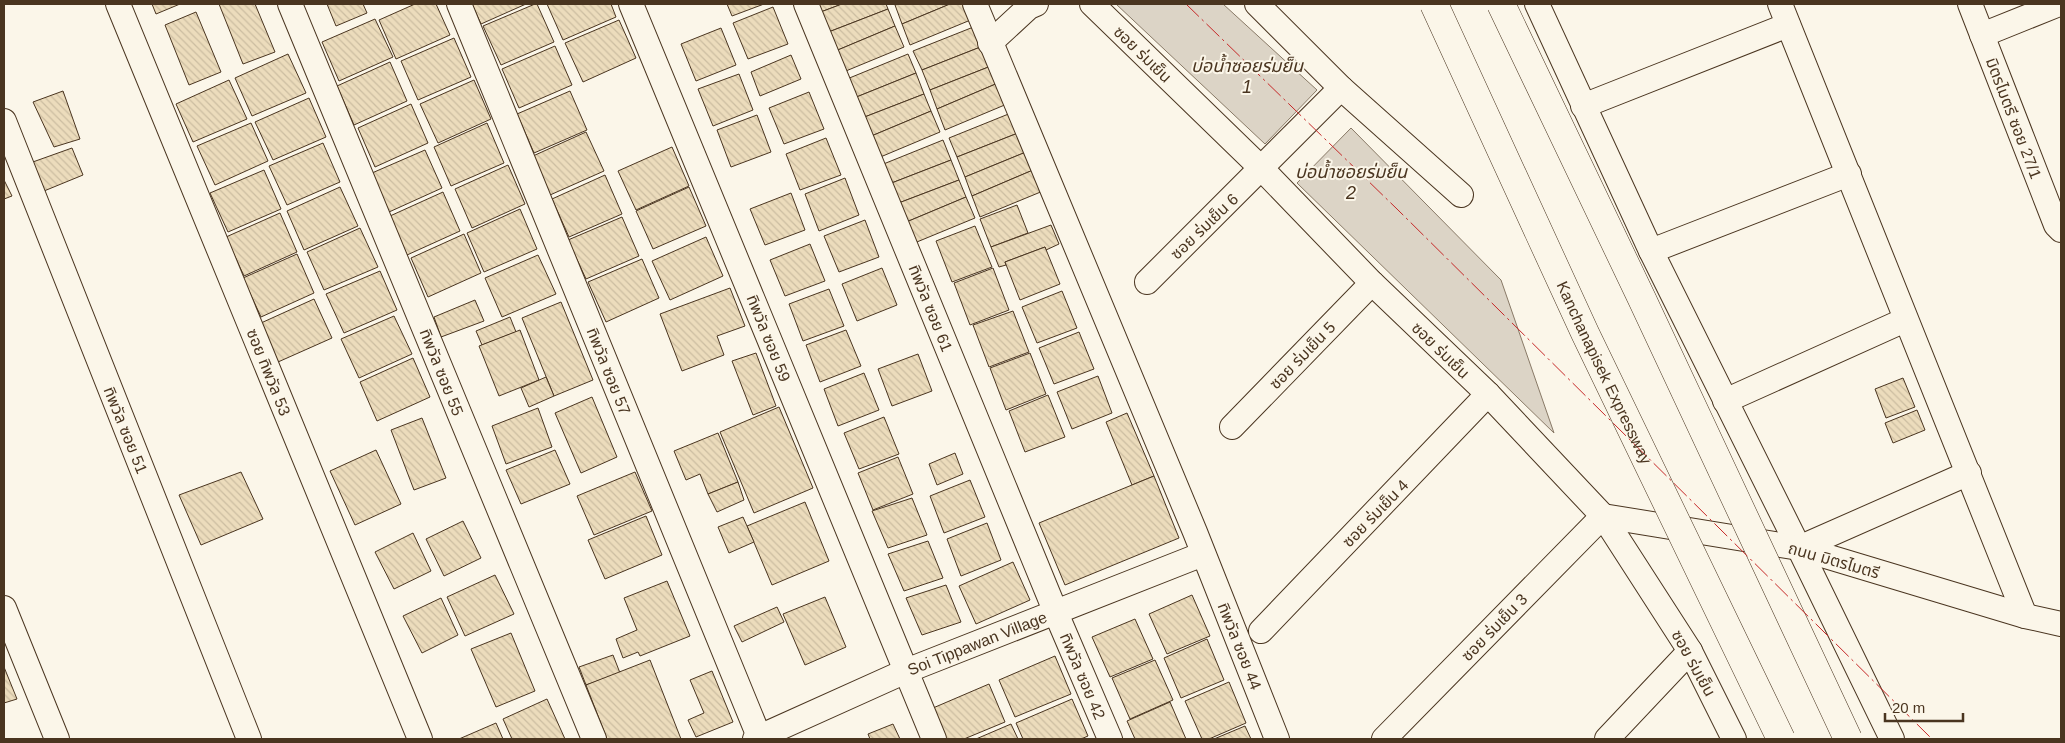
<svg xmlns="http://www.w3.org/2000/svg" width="2065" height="743" font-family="Arial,'Noto Sans Thai',sans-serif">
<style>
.water{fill:#dcd4c6;stroke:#887966}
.building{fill:url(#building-back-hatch);stroke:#4a3520}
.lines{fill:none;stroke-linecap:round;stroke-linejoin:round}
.minor-casing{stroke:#4a3520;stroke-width:26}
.minor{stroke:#fbf6e9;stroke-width:24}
.motorway-bridge-casing{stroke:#4a3520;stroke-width:29;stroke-linecap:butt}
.motorway-bridge{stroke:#fbf6e9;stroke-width:28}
.power{stroke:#c62828;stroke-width:1;stroke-dasharray:18 4 2.5 4;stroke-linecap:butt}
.labels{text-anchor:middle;stroke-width:4;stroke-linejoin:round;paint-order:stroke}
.street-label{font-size:16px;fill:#4a3520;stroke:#fbf6e9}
.water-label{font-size:18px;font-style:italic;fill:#4a3520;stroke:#fbf6e9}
</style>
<defs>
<pattern id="building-back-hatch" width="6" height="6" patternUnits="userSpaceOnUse" patternTransform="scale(1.25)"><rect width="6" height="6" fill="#ecdcbc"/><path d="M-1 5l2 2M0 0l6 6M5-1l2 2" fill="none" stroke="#ccbda1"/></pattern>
</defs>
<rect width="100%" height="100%" fill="#fbf6e9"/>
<g class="water">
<polygon points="1116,4 1223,4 1317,90 1265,144"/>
<polygon points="1351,128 1501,280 1554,433 1297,183"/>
</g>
<g class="building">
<polygon points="152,4 180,4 156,14"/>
<polygon points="219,4 255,4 275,52 243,64"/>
<polygon points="327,4 363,4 367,13 336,26"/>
<polygon points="415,4 436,4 450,35 396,59 379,20"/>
<polygon points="472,4 526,4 481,24"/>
<polygon points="535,4 537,4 554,42 501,65 483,26"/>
<polygon points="547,4 611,4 616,17 563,40"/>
<polygon points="727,4 764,4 732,16"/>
<polygon points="814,4 842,4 818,13"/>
<polygon points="842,4 886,4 888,9 826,33 818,13"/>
<polygon points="899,4 950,4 902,24 895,5"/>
<polygon points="950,4 966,4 973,19 910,45 902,24"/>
<polygon points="773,7 788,44 748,59 733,23"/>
<polygon points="888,9 895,26 833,52 826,33"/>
<polygon points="196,12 221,72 189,85 165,25"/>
<polygon points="375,19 393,57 339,81 322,42"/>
<polygon points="619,20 636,58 583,82 565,43"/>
<polygon points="895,26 904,47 841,73 833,52"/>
<polygon points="976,26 983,46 922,70 913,51"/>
<polygon points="721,28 736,65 696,81 681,44"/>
<polygon points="454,38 471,77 418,100 401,61"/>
<polygon points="555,46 572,85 519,108 502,69"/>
<polygon points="983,46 991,66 930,90 922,70"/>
<polygon points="288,54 306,93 252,116 235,78"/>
<polygon points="908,54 916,73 854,98 847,79"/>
<polygon points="791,55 801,79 760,96 751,72"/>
<polygon points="390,62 407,101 354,125 337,86"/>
<polygon points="991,66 998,83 937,109 930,90"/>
<polygon points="916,73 924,94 862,118 854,98"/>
<polygon points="739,74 753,110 713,126 698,89"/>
<polygon points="229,80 247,119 193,142 176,104"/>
<polygon points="474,80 491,119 438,143 420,104"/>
<polygon points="998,83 1007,104 945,130 937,109"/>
<polygon points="63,91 80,139 54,147 33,102"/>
<polygon points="570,91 587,130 534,153 517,114"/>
<polygon points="809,92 824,129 784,144 769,108"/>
<polygon points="924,94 931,111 869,137 862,118"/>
<polygon points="309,98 326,137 273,160 255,122"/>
<polygon points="411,104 428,143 375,167 358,128"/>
<polygon points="931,111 940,132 878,158 869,137"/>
<polygon points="1011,113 1018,133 957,157 949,138"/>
<polygon points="757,115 771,152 731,167 717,130"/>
<polygon points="251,123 268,161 215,185 197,146"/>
<polygon points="487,123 504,163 451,186 434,147"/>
<polygon points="586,132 604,171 550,195 533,156"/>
<polygon points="1018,133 1026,152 965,177 957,157"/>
<polygon points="826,138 841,175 800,190 786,154"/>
<polygon points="943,140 951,160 889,184 881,165"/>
<polygon points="323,143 340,182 287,205 269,166"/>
<polygon points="672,147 689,186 636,210 618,171"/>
<polygon points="72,148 83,175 44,191 30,163"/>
<polygon points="425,150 442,188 389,212 372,173"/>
<polygon points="1026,152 1033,170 972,196 965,177"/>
<polygon points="951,160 959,180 896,204 889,184"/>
<polygon points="508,165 525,204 472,228 455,189"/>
<polygon points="264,170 281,209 228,232 210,193"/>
<polygon points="1033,170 1043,191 980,217 972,196"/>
<polygon points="605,175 622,214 569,237 552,199"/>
<polygon points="845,178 859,215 819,231 805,194"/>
<polygon points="4,180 12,196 4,199"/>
<polygon points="959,180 966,197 904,223 896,204"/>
<polygon points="340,187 358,226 304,250 287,211"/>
<polygon points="689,187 706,226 653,249 636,211"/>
<polygon points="443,192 460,231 407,255 390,216"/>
<polygon points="791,193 805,230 765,245 750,209"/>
<polygon points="966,197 975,218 912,244 904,223"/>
<polygon points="1017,205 1028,233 991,247 980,219"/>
<polygon points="520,209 537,249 484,272 467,233"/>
<polygon points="280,213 297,252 244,276 226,237"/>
<polygon points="622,217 639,256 586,279 568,240"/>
<polygon points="865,220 879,257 839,272 824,236"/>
<polygon points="1051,225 1059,244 1046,250 1045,247 1005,262 1006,265 999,267 991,247"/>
<polygon points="975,226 992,267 952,282 936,241"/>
<polygon points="360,228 378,267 324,290 307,252"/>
<polygon points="464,234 481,273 428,297 411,258"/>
<polygon points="706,237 723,276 670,300 652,261"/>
<polygon points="810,244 825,281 785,296 770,260"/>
<polygon points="1045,247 1060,284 1020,300 1005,262"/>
<polygon points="297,254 314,293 261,317 243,278"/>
<polygon points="538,255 556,294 502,317 485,278"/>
<polygon points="642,259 659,298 606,322 588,282"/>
<polygon points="882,268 897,305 857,321 842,284"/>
<polygon points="993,268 1009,310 970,325 954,283"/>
<polygon points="380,271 397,310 344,333 326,294"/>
<polygon points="730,288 745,326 717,336 724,355 682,371 660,314"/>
<polygon points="829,289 844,326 803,341 789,304"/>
<polygon points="1062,291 1077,328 1037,343 1022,307"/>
<polygon points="314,299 332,338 278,362 261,323"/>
<polygon points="475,300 484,321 441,337 434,317"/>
<polygon points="561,302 593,380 554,396 522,318"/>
<polygon points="1013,311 1029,352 989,367 973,325"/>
<polygon points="394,316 412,354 359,378 341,339"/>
<polygon points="510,317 516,332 482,345 476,331"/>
<polygon points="520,330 539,380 499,396 479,346"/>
<polygon points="846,330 861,366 820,382 806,345"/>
<polygon points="1079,332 1094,369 1054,384 1039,348"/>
<polygon points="756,353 776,406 753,415 732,361"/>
<polygon points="1030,353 1046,394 1006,410 990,368"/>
<polygon points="918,354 932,391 892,406 878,369"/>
<polygon points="413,358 430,397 377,421 360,382"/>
<polygon points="864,373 879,410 838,426 824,389"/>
<polygon points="1098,376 1112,413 1072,429 1057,392"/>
<polygon points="546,377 554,396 529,407 521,388"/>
<polygon points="1903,378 1915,407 1886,418 1875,389"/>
<polygon points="1048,395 1065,437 1025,452 1009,411"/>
<polygon points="592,397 617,457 581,473 555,413"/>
<polygon points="779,407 813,488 754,513 720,432"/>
<polygon points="538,408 552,447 506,464 492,426"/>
<polygon points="1917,410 1925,430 1893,443 1885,423"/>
<polygon points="1127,413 1154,476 1132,485 1106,422"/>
<polygon points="884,417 899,454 859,469 844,433"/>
<polygon points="422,418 446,478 414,490 391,430"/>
<polygon points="718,433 738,482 708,494 700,474 686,480 674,451"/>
<polygon points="376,450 401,504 355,525 330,471"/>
<polygon points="555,450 570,484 521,504 506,470"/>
<polygon points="955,453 963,474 937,485 929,464"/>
<polygon points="898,457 913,494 873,510 858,473"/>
<polygon points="241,472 263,519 201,545 179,495"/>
<polygon points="635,472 652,511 594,535 577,496"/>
<polygon points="1154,476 1179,538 1065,585 1039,523"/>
<polygon points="970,480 985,517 944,533 930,496"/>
<polygon points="738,482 744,500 717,512 708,494"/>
<polygon points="912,498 927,535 888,548 872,511"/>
<polygon points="805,502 829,561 772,585 747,526"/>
<polygon points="646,516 662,555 605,579 588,540"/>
<polygon points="743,517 754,542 729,553 718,527"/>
<polygon points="463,521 481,558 444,576 426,539"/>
<polygon points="987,523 1001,560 961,576 947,539"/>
<polygon points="413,533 431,571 394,589 375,552"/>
<polygon points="928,541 943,578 904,591 888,554"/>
<polygon points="1013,562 1030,600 976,624 959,586"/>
<polygon points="495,575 514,614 465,636 447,597"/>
<polygon points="667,581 690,636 640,656 638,652 623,658 616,639 637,630 624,598"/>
<polygon points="946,585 961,622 922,635 906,598"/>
<polygon points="1192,595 1210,636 1167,654 1149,614"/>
<polygon points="825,597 846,647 805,665 783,614"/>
<polygon points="441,598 458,635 422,653 403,616"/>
<polygon points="777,607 784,622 742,642 734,626"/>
<polygon points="1135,619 1153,659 1110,677 1092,637"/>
<polygon points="511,633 535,691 496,707 471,649"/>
<polygon points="1207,639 1224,680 1181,698 1164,658"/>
<polygon points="613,655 620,673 586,685 579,667"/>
<polygon points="1055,656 1071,694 1015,717 999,680"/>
<polygon points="650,660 681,739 607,739 586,685"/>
<polygon points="1155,660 1173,700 1130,719 1112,678"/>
<polygon points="4,667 17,699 4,703"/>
<polygon points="712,671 733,722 696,737 688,720 704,713 690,680"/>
<polygon points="1229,682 1246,723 1209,739 1202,739 1185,701"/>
<polygon points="989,684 1005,722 964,739 946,739 933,708"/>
<polygon points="547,699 565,739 512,739 503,719"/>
<polygon points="1072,699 1088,736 1081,739 1023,739 1016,723"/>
<polygon points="1170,702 1186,739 1135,739 1127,721"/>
<polygon points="496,723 503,739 459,739"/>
<polygon points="893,724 900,739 870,739 868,734"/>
<polygon points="1011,724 1018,739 976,739"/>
<polygon points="1245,726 1251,739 1214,739"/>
</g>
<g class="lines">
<g class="minor-casing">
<g id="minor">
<polyline points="118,4 420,739"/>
<polyline points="290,4 594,739"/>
<polyline points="459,4 760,739"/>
<polyline points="631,4 934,739"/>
<polyline points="806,4 1056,613 1110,739"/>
<polyline points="975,4 1195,532 1277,739"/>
<polyline points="1092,4 1262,169 1372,283 1488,394 1603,516 1690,651 1734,739"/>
<polyline points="1257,4 1341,88 1461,195"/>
<polyline points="1537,4 1651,251 1799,548 1892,739"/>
<polyline points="1780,4 2025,616"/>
<polyline points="1970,4 2056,225 2061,230"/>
<polyline points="1982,35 2059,4"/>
<polyline points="990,43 1029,7 1036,4"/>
<polyline points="1583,106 1788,25"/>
<polyline points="4,121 249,739"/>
<polyline points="1651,251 1849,174"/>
<polyline points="1147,282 1341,88"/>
<polyline points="1725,401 1905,320"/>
<polyline points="1232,427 1372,283"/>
<polyline points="1603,516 1799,548 2025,616 2061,624"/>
<polyline points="1799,548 1969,473"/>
<polyline points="4,608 57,739"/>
<polyline points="1261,631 1488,394"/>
<path id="s1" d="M755,739L906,671L1203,554"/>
<polyline points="1384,739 1603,516"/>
<polyline points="1607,739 1690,651"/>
</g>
</g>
<use href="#minor" class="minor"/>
<g class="motorway-bridge-casing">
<g id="motorway-bridge">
<path id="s2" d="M1434,4L1585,333L1781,739"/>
<polyline points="1501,4 1642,299 1848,739"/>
</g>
</g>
<use href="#motorway-bridge" class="motorway-bridge"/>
<polyline class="power" points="1186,4 1397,209 1932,739"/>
</g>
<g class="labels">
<g class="street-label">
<text transform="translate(1143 54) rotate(44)" y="6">ซอย ร่มเย็น</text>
<text transform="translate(2014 118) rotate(69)" y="6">มิตรไมตรี ซอย 27/1</text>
<text transform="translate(1204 226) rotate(-44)" y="6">ซอย ร่มเย็น 6</text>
<text transform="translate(931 308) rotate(68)" y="6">ทิพวัล ซอย 61</text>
<text transform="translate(769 338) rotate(68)" y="6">ทิพวัล ซอย 59</text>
<text transform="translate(1441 350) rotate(44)" y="6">ซอย ร่มเย็น</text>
<text transform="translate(1302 355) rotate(-46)" y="6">ซอย ร่มเย็น 5</text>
<text transform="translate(609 371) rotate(68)" y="6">ทิพวัล ซอย 57</text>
<text transform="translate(269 372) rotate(68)" y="6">ซอย ทิพวัล 53</text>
<text transform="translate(442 372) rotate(68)" y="6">ทิพวัล ซอย 55</text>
<text dy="6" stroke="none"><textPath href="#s2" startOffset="406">Kanchanapisek Expressway</textPath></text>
<text transform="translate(126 430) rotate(68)" y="6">ทิพวัล ซอย 51</text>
<text transform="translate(1375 513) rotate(-46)" y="6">ซอย ร่มเย็น 4</text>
<text transform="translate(1834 560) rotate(16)" y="6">ถนน มิตรไมตรี</text>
<text transform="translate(1494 627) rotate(-46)" y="6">ซอย ร่มเย็น 3</text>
<text dy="6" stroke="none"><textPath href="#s1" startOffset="242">Soi Tippawan Village</textPath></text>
<text transform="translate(1240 646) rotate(68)" y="6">ทิพวัล ซอย 44</text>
<text transform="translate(1694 663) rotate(61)" y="6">ซอย ร่มเย็น</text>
<text transform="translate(1083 676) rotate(67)" y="6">ทิพวัล ซอย 42</text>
</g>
<g class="water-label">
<text x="1247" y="72">บ่อน้ำซอยร่มย็น<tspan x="1247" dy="21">1</tspan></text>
<text x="1351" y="178">บ่อน้ำซอยร่มย็น<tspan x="1351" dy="21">2</tspan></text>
</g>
</g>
<rect width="2065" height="743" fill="none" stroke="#4a3520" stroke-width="10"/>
<path d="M1885 713v8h78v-8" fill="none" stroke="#4a3520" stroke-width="2.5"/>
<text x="1892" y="713" font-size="15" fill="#4a3520" stroke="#fbf6e9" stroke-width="4" paint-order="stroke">20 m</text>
</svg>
